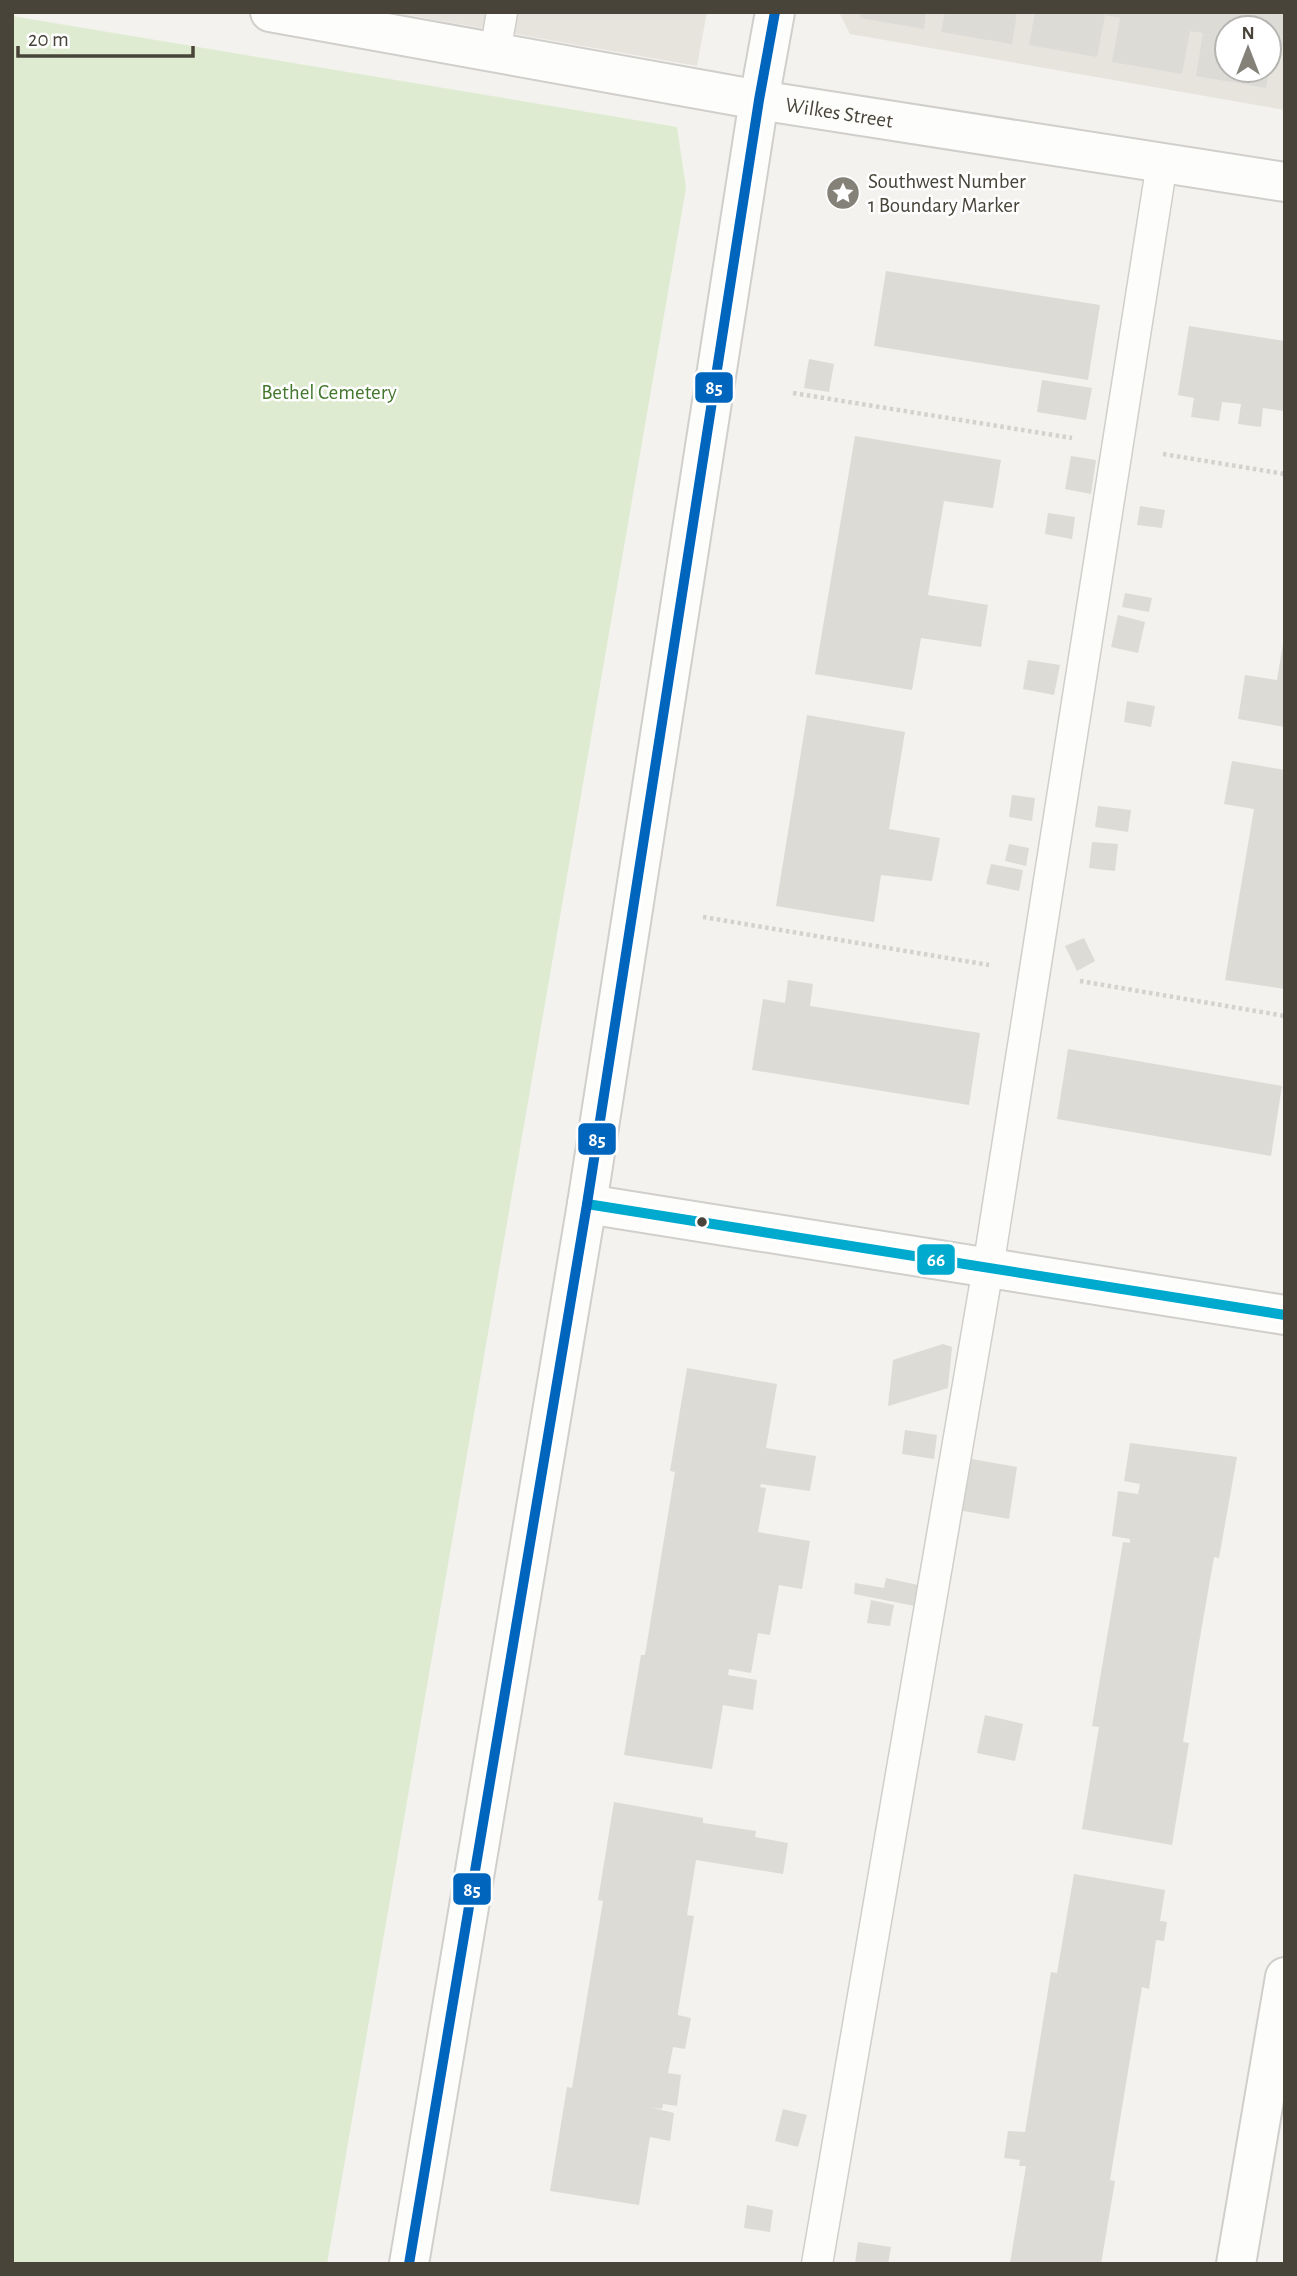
<svg xmlns="http://www.w3.org/2000/svg" width="1297" height="2276" font-family="'Alegreya Sans',sans-serif">
<style>
.residential{fill:#e6e4dc;fill-rule:evenodd}
.green{fill:#deebd0}
.building{fill:#dcdbd6}
.lines{fill:none;stroke-linecap:round;stroke-linejoin:round}
.service-casing{stroke:#d1cfcb;stroke-width:33}
.minor-casing{stroke:#d1cfcb;stroke-width:42}
.path{stroke:#d3d2cc;stroke-width:4.5;stroke-dasharray:3.5 3.5;stroke-linecap:butt}
.service{stroke:#fdfdfc;stroke-width:30}
.minor{stroke:#fdfdfc;stroke-width:38}
.bus-1-casing{stroke:#fff;stroke-width:16}
.bus-2-casing{stroke:#fff;stroke-width:16}
.bus-1{stroke:#00a9ce;stroke-width:10}
.bus-2{stroke:#0065bd;stroke-width:10}
.bus-dot{fill:#494439;stroke:#fff;stroke-width:2.5}
.labels{text-anchor:middle;stroke-width:5;stroke-linejoin:round;paint-order:stroke}
.street-label{font-size:21px;fill:#494439;stroke:#fff}
.poi-label{font-size:21px;fill:#494439;stroke:#fff;text-anchor:start}
.park-label{font-size:21px;fill:#45782f;stroke:#fff}
.line-badge{stroke:#fff;stroke-width:2.5}
.badge-label{font-size:19px;text-anchor:middle;font-weight:bold;fill:#fff}
</style>
<rect width="100%" height="100%" fill="#f3f2ee"/>
<g class="residential">
<polygon points="391,12 707,12 697,66"/>
<path d="M839,12H1285V110L850,34ZM1227,28H1269V70H1227Z"/>
</g>
<polygon class="green" points="12,16 677,127 686,188 327,2264 12,2264"/>
<g class="building">
<polygon points="861,12 926,12 924,29 860,18"/>
<polygon points="945,12 1017,12 1012,44 941,32"/>
<polygon points="1035,12 1285,12 1285,47 1273,45 1269,62 1269,28 1227,28 1227,70 1269,70 1266,88 1196,76 1203,33 1190,31 1182,74 1112,62 1120,18 1105,15 1097,57 1029,45"/>
<polygon points="886,271 1100,305 1088,380 874,346"/>
<polygon points="1189,326 1285,341 1285,411 1263,408 1261,427 1238,424 1241,404 1222,402 1219,421 1191,417 1194,398 1178,395"/>
<polygon points="809,359 834,364 829,392 804,388"/>
<polygon points="1042,380 1092,388 1086,420 1037,412"/>
<polygon points="855,436 1001,460 993,508 944,501 928,595 988,605 981,647 921,638 912,690 815,674"/>
<polygon points="1071,456 1096,460 1091,494 1065,489"/>
<polygon points="1140,506 1165,510 1162,528 1137,525"/>
<polygon points="1048,513 1075,517 1072,539 1045,534"/>
<polygon points="1125,593 1152,598 1149,612 1122,607"/>
<polygon points="1118,615 1145,622 1138,653 1111,647"/>
<polygon points="1283,644 1285,727 1238,719 1245,675 1277,680"/>
<polygon points="1028,660 1060,665 1054,695 1023,689"/>
<polygon points="1127,701 1155,706 1151,727 1124,722"/>
<polygon points="807,715 905,732 889,829 940,838 932,881 881,875 874,922 776,906"/>
<polygon points="1232,761 1285,770 1285,989 1225,980 1254,809 1224,804"/>
<polygon points="1012,795 1035,798 1032,821 1009,817"/>
<polygon points="1098,806 1131,810 1128,832 1095,827"/>
<polygon points="1092,842 1118,844 1115,871 1089,868"/>
<polygon points="1009,844 1029,848 1026,866 1005,861"/>
<polygon points="991,864 1023,870 1019,891 986,884"/>
<polygon points="1084,938 1095,961 1077,971 1065,946"/>
<polygon points="788,980 813,984 810,1006 980,1033 969,1105 752,1070 763,999 785,1003"/>
<polygon points="1068,1049 1282,1086 1271,1156 1057,1119"/>
<polygon points="943,1344 952,1347 948,1388 888,1406 893,1360"/>
<polygon points="687,1368 777,1384 766,1448 816,1456 810,1491 761,1484 760,1487 766,1488 758,1532 810,1541 802,1589 779,1585 770,1635 758,1633 751,1673 729,1669 728,1675 757,1680 753,1710 723,1705 712,1769 624,1755 641,1655 645,1655 675,1472 670,1471"/>
<polygon points="905,1430 937,1435 934,1459 902,1454"/>
<polygon points="1130,1443 1237,1457 1219,1558 1214,1557 1198,1649 1183,1742 1189,1743 1172,1845 1082,1829 1099,1727 1092,1726 1123,1542 1130,1543 1130,1539 1112,1536 1118,1491 1138,1494 1140,1484 1124,1481"/>
<polygon points="966,1458 1017,1467 1009,1519 958,1510"/>
<polygon points="886,1578 918,1585 915,1606 854,1594 855,1583 884,1588"/>
<polygon points="871,1600 894,1605 890,1626 867,1623"/>
<polygon points="985,1715 1023,1724 1015,1761 977,1753"/>
<polygon points="614,1802 703,1818 703,1823 756,1831 755,1837 788,1843 783,1874 696,1860 687,1915 694,1916 678,2012 678,2015 691,2018 685,2049 673,2047 668,2073 681,2075 677,2106 663,2104 662,2109 649,2107 674,2113 670,2141 650,2137 639,2205 550,2191 567,2087 572,2088 603,1901 598,1900"/>
<polygon points="1074,1874 1165,1890 1160,1921 1167,1922 1164,1941 1156,1940 1149,1989 1142,1987 1110,2180 1115,2181 1101,2264 1016,2264 1010,2263 1026,2166 1019,2166 1020,2160 1004,2158 1008,2131 1025,2132 1051,1972 1057,1973"/>
<polygon points="783,2109 807,2115 798,2147 775,2141"/>
<polygon points="747,2205 773,2210 770,2232 744,2228"/>
<polygon points="858,2242 891,2247 888,2264 855,2264"/>
</g>
<g class="lines">
<g class="service-casing">
<g id="service">
<polyline points="495,53 502,12"/>
<polyline points="817,2264 988,1268 1162,163"/>
</g>
</g>
<g class="minor-casing">
<g id="minor">
<path id="s1" d="M270,12L759,100L1285,182"/>
<polyline points="587,1204 1285,1315"/>
<polyline points="409,2264 587,1204 759,100 775,12"/>
<polyline points="1236,2264 1285,1977"/>
</g>
</g>
<g class="path">
<polyline points="793,393 1072,438"/>
<polyline points="1163,454 1285,474"/>
<polyline points="703,917 989,965"/>
<polyline points="1080,981 1285,1016"/>
</g>
<use href="#service" class="service"/>
<use href="#minor" class="minor"/>
<g class="bus-1-casing">
<polyline id="bus-1" points="587,1204 1285,1315"/>
</g>
<g class="bus-2-casing">
<polyline id="bus-2" points="409,2264 587,1204 759,100 775,12"/>
</g>
<use href="#bus-1" class="bus-1"/>
<use href="#bus-2" class="bus-2"/>
</g>
<defs>
<g id="sight-disc" transform="scale(1.75)"><circle r="9.5" fill="#848178" stroke="#fff"/><path d="M0-6L1.8-2.2L6-1.7L2.9 1.2L3.7 5.4L0 3.3L-3.7 5.4L-2.9 1.2L-6-1.7L-1.8-2.2Z" fill="#fff"/></g>
</defs>
<g fill-rule="evenodd">
<use href="#sight-disc" x="843" y="193"/>
</g>
<circle class="bus-dot" cx="702" cy="1222" r="6"/>
<g class="labels">
<g class="street-label">
<text dy="7" stroke="none"><textPath href="#s1" startOffset="578">Wilkes Street</textPath></text>
</g>
<g class="poi-label">
<text x="868" y="188">Southwest Number<tspan x="868" dy="24">1 Boundary Marker</tspan></text>
</g>
<g class="park-label">
<text x="329" y="399">Bethel Cemetery</text>
</g>
</g>
<g class="line-badge">
<rect x="694" y="371" width="40" height="33" rx="7" fill="#0065bd"/>
<rect x="577" y="1122" width="40" height="34" rx="7" fill="#0065bd"/>
<rect x="916" y="1243" width="40" height="33" rx="7" fill="#00a9ce"/>
<rect x="452" y="1872" width="40" height="34" rx="7" fill="#0065bd"/>
</g>
<g class="badge-label">
<text x="714" y="394">85</text>
<text x="597" y="1146">85</text>
<text x="936" y="1266">66</text>
<text x="472" y="1896">85</text>
</g>
<rect width="1297" height="2276" fill="none" stroke="#494439" stroke-width="28"/>
<g transform="translate(1248 49)"><circle r="33" fill="#ffffff" stroke="#b6b4b0" stroke-width="2"/>
<path d="M0-5L12 26L0 18L-12 26Z" fill="#848178"/>
<text y="-10" font-size="19" font-weight="bold" text-anchor="middle" fill="#494439">N</text>
</g>
<path d="M18 46v10h175v-10" fill="none" stroke="#494439" stroke-width="3.5"/>
<text x="28" y="46" font-size="21" fill="#494439" stroke="#ffffff" stroke-width="5" paint-order="stroke">20 m</text>
</svg>
